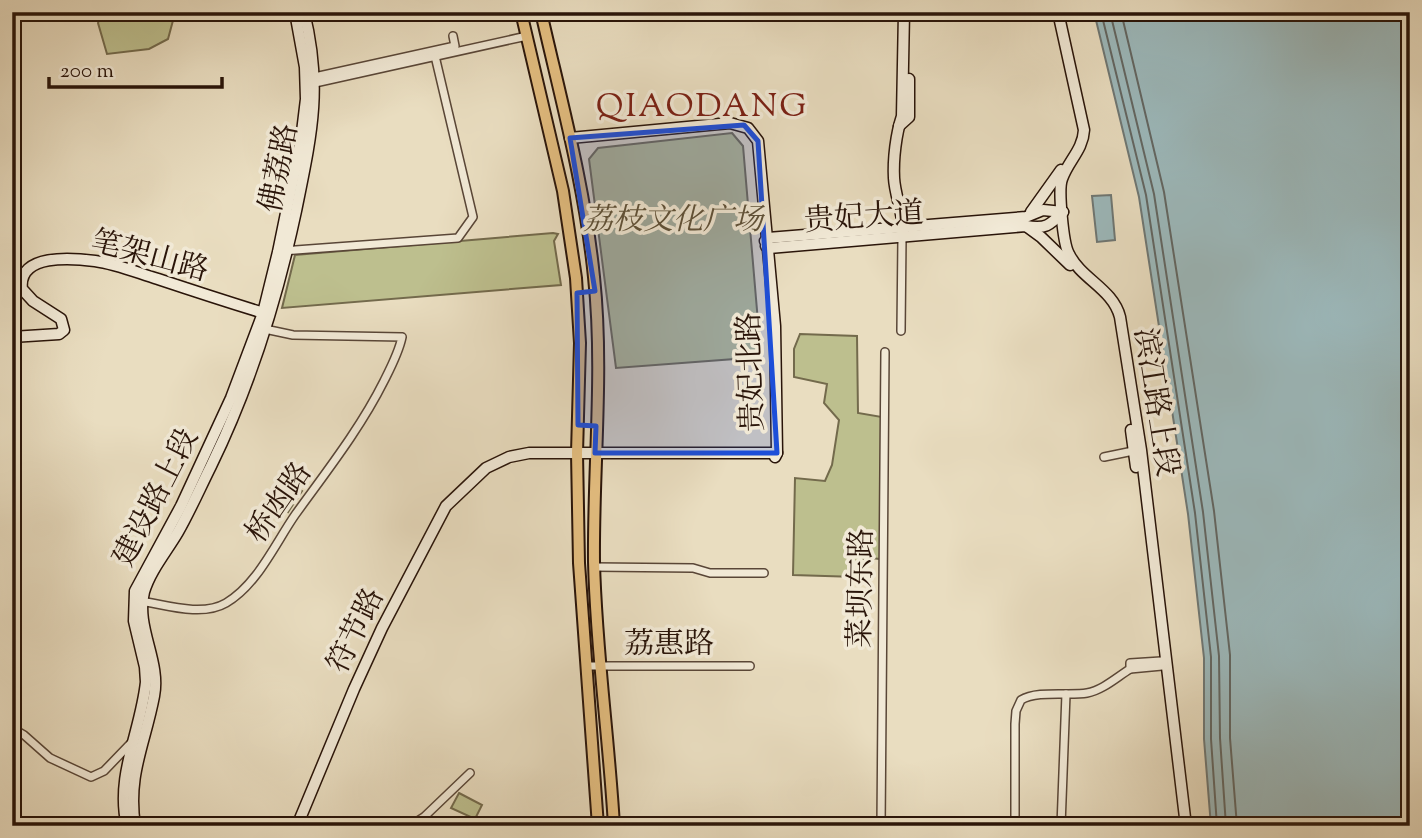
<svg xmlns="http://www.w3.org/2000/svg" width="1422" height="838" font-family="'Sorts Mill Goudy','Noto Serif SC',serif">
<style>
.green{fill:#bdbf8e;stroke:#736a4c;stroke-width:2}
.water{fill:#9cb9bc;stroke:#6e7774;stroke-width:2}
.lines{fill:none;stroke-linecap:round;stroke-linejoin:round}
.shore{stroke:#626662;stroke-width:2}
.street-casing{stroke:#594637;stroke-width:10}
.secondary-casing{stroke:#291409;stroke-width:13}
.primary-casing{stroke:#291409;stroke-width:14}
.street{stroke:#f1e9d6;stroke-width:7}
.secondary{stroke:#f1e9d6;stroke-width:10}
.primary{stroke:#e4be80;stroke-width:10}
.marked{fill:#1d4ed8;fill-opacity:0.2;stroke:#1d4ed8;stroke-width:5;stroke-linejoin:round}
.labels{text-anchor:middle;stroke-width:7;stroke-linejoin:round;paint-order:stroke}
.street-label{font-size:30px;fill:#291409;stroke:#f1e9d6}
.park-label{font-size:30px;font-style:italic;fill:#5d5038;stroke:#f1e9d6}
.quarter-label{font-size:33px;letter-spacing:2px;fill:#7a1f14;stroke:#f1e9d6}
</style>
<rect width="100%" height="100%" fill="#e9ddc0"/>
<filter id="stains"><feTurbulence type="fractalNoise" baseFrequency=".00286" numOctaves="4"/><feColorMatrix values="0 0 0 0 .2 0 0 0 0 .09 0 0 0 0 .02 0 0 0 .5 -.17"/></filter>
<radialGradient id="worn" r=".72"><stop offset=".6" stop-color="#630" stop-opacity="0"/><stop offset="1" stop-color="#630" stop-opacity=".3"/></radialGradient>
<g class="green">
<polygon points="102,12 193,12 192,18 175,13 168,39 149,49 107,54 98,23"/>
<polygon points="732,133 743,146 761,357 616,368 589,159 598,148"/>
<polygon points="553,233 558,234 554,241 561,285 282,308 295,255"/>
<polygon points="800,334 857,336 858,413 882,417 880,559 864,557 857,577 793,575 795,478 825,481 832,465 839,420 824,403 827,384 794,377 794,349"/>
<polygon points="290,483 302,491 288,512 276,504"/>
<polygon points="459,793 482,805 475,819 451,808"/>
</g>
<g class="water">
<polygon points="1094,12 1410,12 1410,826 1211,826 1204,739 1204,658 1188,514 1139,197"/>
<polygon points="1111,195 1115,240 1097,242 1092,196"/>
</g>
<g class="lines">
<g class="shore">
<polyline points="1101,12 1146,195 1195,513 1211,657 1211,739 1217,826"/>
<polyline points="1110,12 1154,194 1203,512 1219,656 1220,738 1226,826"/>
<polyline points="1121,12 1164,192 1214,511 1230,655 1230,738 1237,826"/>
</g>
<g class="street-casing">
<g id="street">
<polyline points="12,14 17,12"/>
<polyline points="310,78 455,46 453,36"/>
<polyline points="309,80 315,83 527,36"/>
<polyline points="282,251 458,238 473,217 435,56"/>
<polyline points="901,331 902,238"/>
<polyline points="1104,457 1138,450"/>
<polyline points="594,567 693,568 710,573 764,573"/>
<path d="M141,601C166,605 202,617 226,603C257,585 275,544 295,515C326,472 360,429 384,381C391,367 399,352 402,337L293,335L260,328"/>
<polyline points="587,666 750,666"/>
<polyline points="1130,669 1162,666 1167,663"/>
<polyline points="12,728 24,735 50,758 91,777 104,771 132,742"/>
<polyline points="410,826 424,817 470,773"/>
<polyline points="881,826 885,352"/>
<path d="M1015,826V724L1016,711L1021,700C1037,690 1069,696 1087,693C1103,690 1117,677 1130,669V663L1161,661L1167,663"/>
<polyline points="1061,826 1066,694"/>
</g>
</g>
<g class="secondary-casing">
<g id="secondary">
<path d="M1058,12L1084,130C1083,150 1068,161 1062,179C1058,189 1063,244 1069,254C1081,279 1113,289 1120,317L1141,450L1186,826"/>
<polyline points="899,126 909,117 909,79"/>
<polyline points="570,138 730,123 748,128 758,141 775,326 777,453 775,457"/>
<polyline points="1031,212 1061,170"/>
<polyline points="1026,226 1041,237 1070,265"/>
<path d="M903,234C904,214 895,197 894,178C893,159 896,134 902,116L904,12"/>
<polyline points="765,241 768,238 1026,217 1043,210 1063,212"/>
<path d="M766,246L769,248L1026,226C1046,229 1049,226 1063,212"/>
<path d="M12,337L59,334L64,330L61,319L33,301L22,289C17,253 73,258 95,261C117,264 138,273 158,279C194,291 231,303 267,314"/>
<polyline points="1131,430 1136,467"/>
<path d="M127,826C115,776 141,731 146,682L145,667L134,621L135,591L181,506L231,398L263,313L278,252L301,140L306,99L305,67L295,12"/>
<path d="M135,826C127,775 145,744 154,696C161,661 135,627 144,592C150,571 167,551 178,532C190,511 200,488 211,466C251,384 277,300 296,211C311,137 323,88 304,12"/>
<polyline points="297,826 354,689 382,628 446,506 486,468 509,457 529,453 777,453"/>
</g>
</g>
<g class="primary-casing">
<g id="primary">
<polyline points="521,12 563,191 576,278 580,343 577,453 579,563 598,826"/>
<path d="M541,12C561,100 585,187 594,277C604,371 593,467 594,562C596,650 609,738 614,826"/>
</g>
</g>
<use href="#street" class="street"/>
<use href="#secondary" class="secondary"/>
<use href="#primary" class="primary"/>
</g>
<path class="marked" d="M744,125L758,141L777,453H595L596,426L578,425L577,293L595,291L570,138Z"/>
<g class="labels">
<g class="street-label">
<text transform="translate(278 168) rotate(-79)" y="10">佛荔路</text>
<text transform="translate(864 216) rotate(-4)" y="10">贵妃大道</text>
<text transform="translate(150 255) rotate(15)" y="10">笔架山路</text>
<text transform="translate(750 372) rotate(-92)" y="10">贵妃北路</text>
<text transform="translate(1157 402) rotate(81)" y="10">滨江路上段</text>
<text transform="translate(155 497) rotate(-63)" y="10">建设路上段</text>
<text transform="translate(278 502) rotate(-55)" y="10">桥凼路</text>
<text transform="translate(860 588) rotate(-89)" y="10">菜坝东路</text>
<text transform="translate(355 630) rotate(-64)" y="10">符节路</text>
<text x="669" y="653">荔惠路</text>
</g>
<g class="park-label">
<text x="673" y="229">荔枝文化广场</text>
</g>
<g class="quarter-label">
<text x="702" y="116">QIAODANG</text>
</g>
</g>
<rect width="1422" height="838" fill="none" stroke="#e9ddc0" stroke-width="42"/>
<rect x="14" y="14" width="1394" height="810" fill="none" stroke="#291409" stroke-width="3.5"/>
<rect x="21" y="21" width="1380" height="796" fill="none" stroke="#291409" stroke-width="2"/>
<path d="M49 77v10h173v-10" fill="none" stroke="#291409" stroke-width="3.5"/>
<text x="60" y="77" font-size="21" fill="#291409" stroke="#f1e9d6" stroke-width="5" paint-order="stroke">200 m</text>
<rect width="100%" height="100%" filter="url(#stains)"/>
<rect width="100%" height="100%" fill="url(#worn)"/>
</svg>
